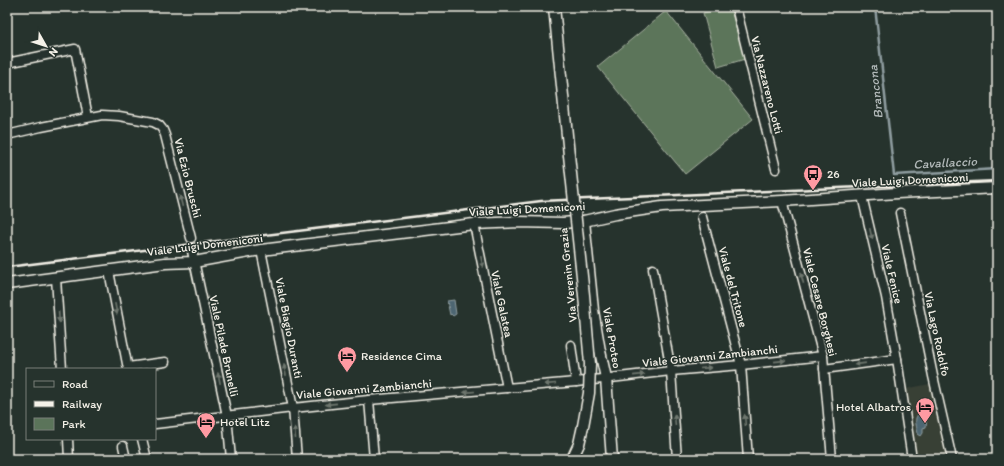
<svg xmlns="http://www.w3.org/2000/svg" width="1004" height="466" font-family="Itim,sans-serif">
<style>
.built{fill:#374036}
.green{fill:#5b745a;stroke:#a8b2a1}
.water{fill:#4e6672;stroke:#909ea1}
.lines{fill:none;stroke-linecap:round;stroke-linejoin:round}
.stream{stroke:#909ea1;stroke-width:2.5}
.minor-tunnel{stroke:#455049;stroke-width:8;stroke-dasharray:8 4;stroke-linecap:butt}
.minor-casing{stroke:#f4f1e8;stroke-width:11}
.tertiary-casing{stroke:#f4f1e8;stroke-width:13}
.minor{stroke:#26332d;stroke-width:8}
.tertiary{stroke:#26332d;stroke-width:10}
.rail{stroke:#f4f1e8;stroke-width:2.5}
.tertiary-bridge-casing{stroke:#f4f1e8;stroke-width:13;stroke-linecap:butt}
.tertiary-bridge{stroke:#26332d;stroke-width:10}
.oneway{fill:#6e766e}
.labels{text-anchor:middle;stroke-width:3;stroke-linejoin:round;paint-order:stroke}
.street-label{font-size:12px;fill:#f4f1e8;stroke:#26332d}
.poi-label{font-size:12px;fill:#f4f1e8;stroke:#26332d;text-anchor:start}
.water-label{font-size:13px;font-style:italic;fill:#b2b9b9;stroke:#26332d}
</style>
<rect width="100%" height="100%" fill="#26332d"/>
<filter id="ink" filterUnits="userSpaceOnUse"><feTurbulence type="fractalNoise" baseFrequency=".025" numOctaves="2"/><feDisplacementMap in="SourceGraphic" scale="8" xChannelSelector="R" yChannelSelector="G"/><feConvolveMatrix kernelMatrix="1 2 1 2 8 2 1 2 1" color-interpolation-filters="sRGB"/></filter>
<g filter="url(#ink)">
<polygon class="built" points="930,384 947,459 916,459 905,389"/>
<g class="green">
<polygon points="725,7 730,7 745,59 718,67 703,13"/>
<polygon points="666,11 753,119 685,174 598,67"/>
</g>
<g class="water">
<polygon points="454,300 456,314 453,316 451,314 450,315 447,301"/>
<path d="M921,413C926,415 927,422 926,427L923,428V433L921,436L918,434C917,427 912,416 921,413Z"/>
</g>
<g class="lines">
<polyline class="stream" points="875,7 894,175 997,169"/>
<polyline class="minor-tunnel" points="191,238 192,251"/>
<g class="minor-casing">
<g id="minor">
<polyline points="736,7 776,169"/>
<polyline points="7,63 75,49 88,117"/>
<polyline points="7,135 41,127 102,115 119,116 153,122 159,125 163,130 165,135 191,238"/>
<polyline points="862,196 886,297 897,359 912,459"/>
<polyline points="782,201 823,356 832,459"/>
<polyline points="900,213 933,376 952,459"/>
<polyline points="702,217 741,365 748,459"/>
<polyline points="474,224 507,388"/>
<polyline points="261,250 293,408 297,459"/>
<polyline points="192,251 227,416 231,459"/>
<polyline points="653,269 671,371 677,459"/>
<polyline points="109,271 128,369"/>
<polyline points="56,278 62,369"/>
<polyline points="571,345 576,382"/>
<polyline points="128,367 165,362"/>
<polyline points="824,369 897,359"/>
<polyline points="369,400 374,459"/>
<polyline points="155,424 293,408 369,400 576,382 671,371 741,365 823,356"/>
<polyline points="68,439 69,459"/>
<polyline points="142,439 147,459"/>
<polyline points="123,446 126,459"/>
</g>
</g>
<g class="tertiary-casing">
<g id="tertiary">
<polyline points="554,7 569,155"/>
<polyline points="584,221 593,310 600,351 606,378 612,459"/>
<polyline points="7,284 165,263 194,262 261,250 474,224 519,222 563,223 584,221 615,214 662,207 782,201 897,193 997,188"/>
<polyline points="572,459 579,444 583,426"/>
</g>
</g>
<use href="#minor" class="minor"/>
<use href="#tertiary" class="tertiary"/>
<polyline class="rail" points="7,267 541,201 997,181"/>
<g class="tertiary-bridge-casing">
<polyline id="tertiary-bridge" points="569,155 584,295 590,364 589,393 583,426"/>
</g>
<use href="#tertiary-bridge" class="tertiary-bridge"/>
</g>
<defs><path id="oneway-solid" d="M-6-.8H1V-3.2L6.5 0L1 3.2V.8H-6Z"/></defs>
<g class="oneway">
<use href="#oneway-solid" transform="translate(181 201) rotate(-104)"/>
<use href="#oneway-solid" transform="translate(871 234) rotate(77)"/>
<use href="#oneway-solid" transform="translate(482 262) rotate(78)"/>
<use href="#oneway-solid" transform="translate(802 278) rotate(-105)"/>
<use href="#oneway-solid" transform="translate(116 309) rotate(79)"/>
<use href="#oneway-solid" transform="translate(59 317) rotate(86)"/>
<use href="#oneway-solid" transform="translate(780 361) rotate(-6)"/>
<use href="#oneway-solid" transform="translate(860 364) rotate(172)"/>
<use href="#oneway-solid" transform="translate(706 368) rotate(-5)"/>
<use href="#oneway-solid" transform="translate(285 370) rotate(-101)"/>
<use href="#oneway-solid" transform="translate(639 375) rotate(-6)"/>
<use href="#oneway-solid" transform="translate(219 378) rotate(-102)"/>
<use href="#oneway-solid" transform="translate(550 384) rotate(175)"/>
<use href="#oneway-solid" transform="translate(469 392) rotate(175)"/>
<use href="#oneway-solid" transform="translate(331 404) rotate(174)"/>
<use href="#oneway-solid" transform="translate(675 420) rotate(-94)"/>
<use href="#oneway-solid" transform="translate(745 420) rotate(-94)"/>
<use href="#oneway-solid" transform="translate(295 433) rotate(-95)"/>
</g>
</g>
<defs>
<g id="bus-pin" transform="scale(1)"><path d="M0 17L-7.5 6A9.5 9.5 0 1 1 7.5 6Z" fill="#ff9aa2" stroke="#26332d"/><path d="M-5-6H5V4H4V6H2V4H-2V6H-4V4H-5ZM-3.5-4V0h7V-4ZM-3.5 1.2v1.5H-2V1.2ZM2 1.2v1.5H3.5V1.2Z" fill="#111"/></g>
<g id="hotel-pin" transform="scale(1)"><path d="M0 17L-7.5 6A9.5 9.5 0 1 1 7.5 6Z" fill="#ff9aa2" stroke="#26332d"/><path d="M-6-4.5h1.5V1H6V5H4.5V3h-9V5H-6ZM-4 0a1.8 1.8 0 1 1 3.6 0ZM.5 0V-2.5h3Q6-2.5 6 0Z" fill="#111"/></g>
</defs>
<g fill-rule="evenodd">
<use href="#bus-pin" x="813" y="174"/>
<use href="#hotel-pin" x="347" y="356"/>
<use href="#hotel-pin" x="925" y="407"/>
<use href="#hotel-pin" x="206" y="422"/>
</g>
<g class="labels">
<g class="street-label">
<text transform="translate(767 85) rotate(76)" y="4">Via Nazzareno Lotti</text>
<text transform="translate(188 178) rotate(76)" y="4">Via Ezio Bruschi</text>
<text transform="translate(910 180) rotate(-3)" y="4">Viale Luigi Domeniconi</text>
<text transform="translate(527 209) rotate(-3)" y="4">Viale Luigi Domeniconi</text>
<text transform="translate(205 245) rotate(-7)" y="4">Viale Luigi Domeniconi</text>
<text transform="translate(892 274) rotate(77)" y="4">Viale Fenice</text>
<text transform="translate(568 275) rotate(-96)" y="4">Via Verenin Grazia</text>
<text transform="translate(733 287) rotate(75)" y="4">Viale del Tritone</text>
<text transform="translate(820 302) rotate(76)" y="4">Viale Cesare Borghesi</text>
<text transform="translate(502 304) rotate(78)" y="4">Viale Galatea</text>
<text transform="translate(289 328) rotate(79)" y="4">Viale Biagio Duranti</text>
<text transform="translate(937 334) rotate(78)" y="4">Via Lago Rodolfo</text>
<text transform="translate(612 338) rotate(80)" y="4">Viale Proteo</text>
<text transform="translate(224 346) rotate(78)" y="4">Viale Pilade Brunelli</text>
<text transform="translate(710 356) rotate(-6)" y="4">Viale Giovanni Zambianchi</text>
<text transform="translate(364 389) rotate(-5)" y="4">Viale Giovanni Zambianchi</text>
</g>
<g class="poi-label">
<text x="827" y="178">26</text>
<text x="361" y="360">Residence Cima</text>
<text x="911" y="411" text-anchor="end">Hotel Albatros</text>
<text x="220" y="426">Hotel Litz</text>
</g>
<g class="water-label">
<text transform="translate(875 92) rotate(-96)" y="5">Brancona</text>
<text transform="translate(945 162) rotate(-3)" y="5">Cavallaccio</text>
</g>
</g>
<rect width="1004" height="466" fill="none" stroke="#26332d" stroke-width="24"/>
<rect x="12" y="12" width="980" height="442" fill="none" stroke="#f4f1e8" stroke-width="1.5" filter="url(#ink)"/>
<rect x="26" y="368" width="130" height="72" fill="#26332d" stroke="#787f78"/>
<rect x="34" y="381" width="20" height="6" fill="#26332d" stroke="#787f78"/>
<text x="62" y="388" font-size="12" fill="#f4f1e8">Road</text>
<rect x="34" y="401" width="20" height="6" fill="#f4f1e8" stroke="#787f78"/>
<text x="62" y="408" font-size="12" fill="#f4f1e8">Railway</text>
<rect x="34" y="418" width="20" height="12" fill="#5b745a" stroke="#787f78"/>
<text x="62" y="428" font-size="12" fill="#f4f1e8">Park</text>
<g transform="translate(46 46) rotate(129)" stroke="#26332d" stroke-width="3" paint-order="stroke">
<path d="M0-3L7 15L0 10L-7 15Z" fill="#f4f1e8"/>
<text y="-6" font-size="11" font-weight="bold" text-anchor="middle" fill="#f4f1e8">N</text>
</g>
</svg>
